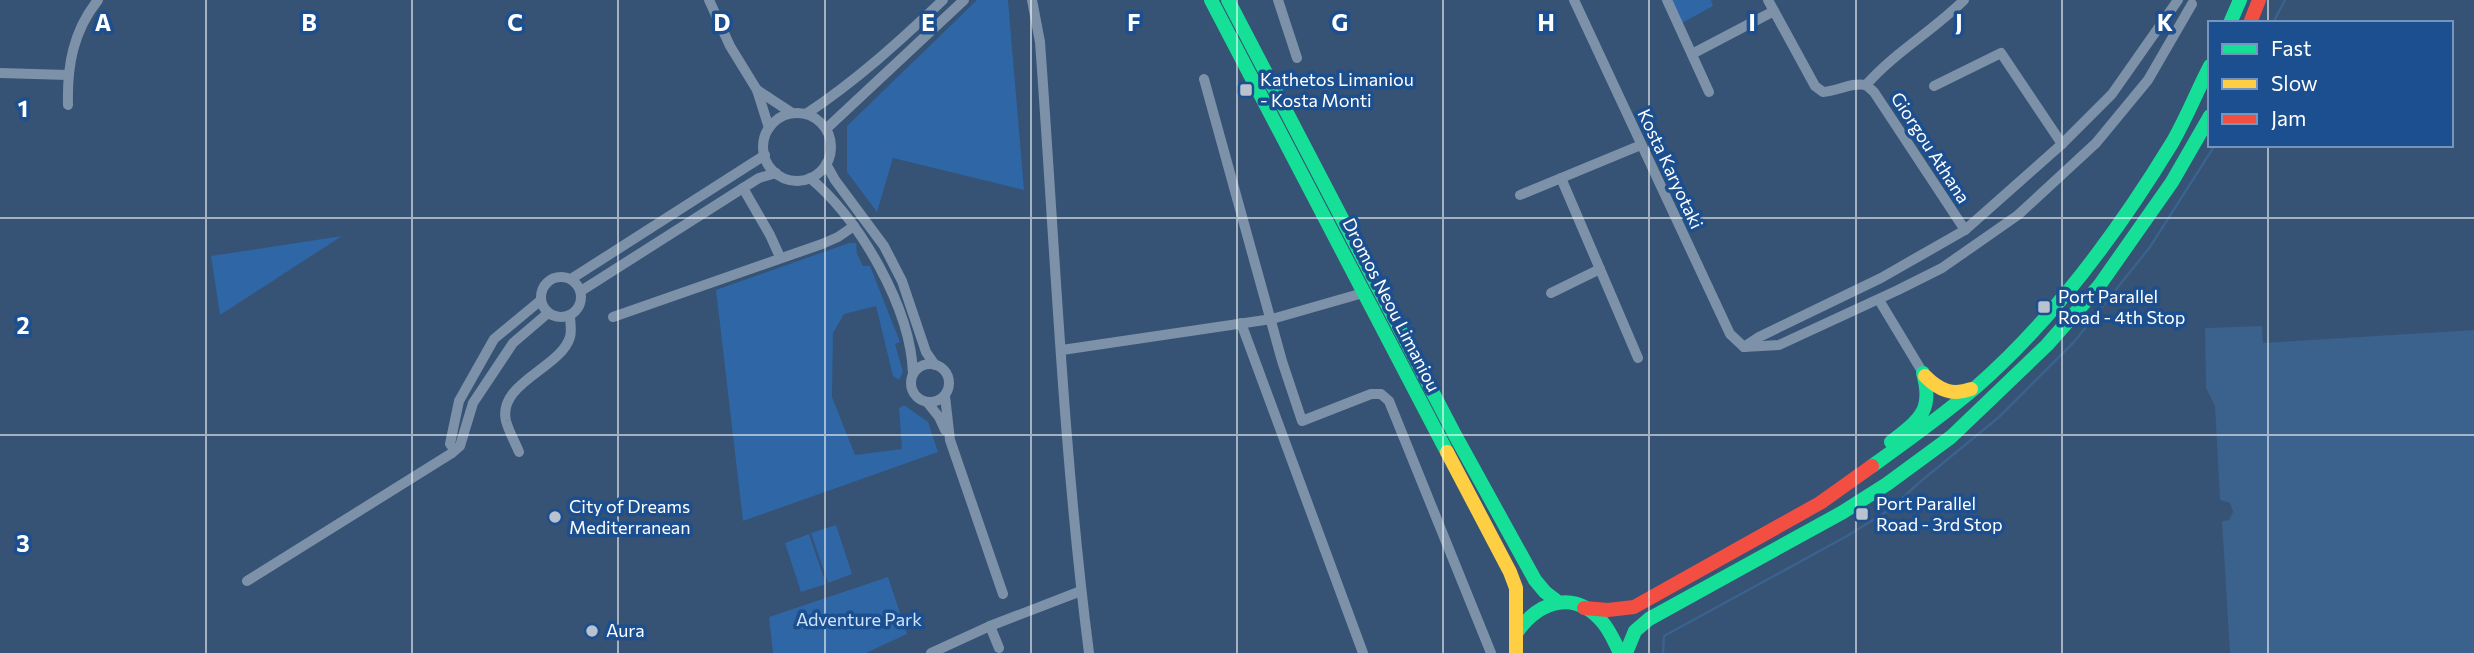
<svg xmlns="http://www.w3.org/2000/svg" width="2474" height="653" font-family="Commissioner,sans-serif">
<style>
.green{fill:#2f66a5}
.water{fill:#3b618d}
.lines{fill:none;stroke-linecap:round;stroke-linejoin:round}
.stream{stroke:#3b618d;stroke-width:2.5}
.street{stroke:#7d92a8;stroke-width:10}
.fast{stroke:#16e098;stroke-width:14}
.slow{stroke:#ffcf43;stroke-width:14}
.jam{stroke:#f24e42;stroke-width:14}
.grid{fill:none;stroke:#fff;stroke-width:2;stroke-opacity:0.55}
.poi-dot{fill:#b9c2ce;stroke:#1b4f8f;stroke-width:2.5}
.labels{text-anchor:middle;stroke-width:7;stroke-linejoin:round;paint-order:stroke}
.poi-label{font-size:18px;fill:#fff;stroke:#1b4f8f;text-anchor:start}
.street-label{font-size:18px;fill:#fff;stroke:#1b4f8f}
.park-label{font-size:18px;fill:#cfe3fa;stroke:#1b4f8f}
.grid-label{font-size:23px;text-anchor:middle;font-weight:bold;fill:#fff;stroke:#1b4f8f;stroke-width:7;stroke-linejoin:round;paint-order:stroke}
</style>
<rect width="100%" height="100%" fill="#365274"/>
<g class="green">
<polygon points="977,0 1008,0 1024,190 893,158 877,212 847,172 847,126"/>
<polygon points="1668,0 1711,0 1713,6 1680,24"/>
<polygon points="342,236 220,315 211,256"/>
<polygon points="849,243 856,243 857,254 863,266 870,266 900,342 895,344 903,372 899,380 893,376 876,306 844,314 833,333 832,397 855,455 902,449 899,408 904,405 928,422 938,452 743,521 716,290"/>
<polygon points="836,525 852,574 828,583 811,533"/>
<polygon points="809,534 826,584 801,592 785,543"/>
<polygon points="888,577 907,634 866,653 773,653 769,617"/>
</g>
<polygon class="water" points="2262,326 2263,343 2474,330 2474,653 2230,653 2222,521 2229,520 2233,512 2230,503 2220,500 2215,406 2206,388 2205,328"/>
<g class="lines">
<g class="stream">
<polyline points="2273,23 2285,0"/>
<polyline points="1663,653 1664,636 1847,536 1889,510 1920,482 1999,417 2074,342 2150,247 2215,145"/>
</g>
<g class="street">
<polyline points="709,0 730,46 757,90 769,128"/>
<path d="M1032,0L1040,42C1055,246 1063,451 1089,653"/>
<polyline points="1278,0 1297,58"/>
<polyline points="1574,0 1730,334 1744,347"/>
<polyline points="1667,0 1709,92"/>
<path d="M1768,0L1815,86L1823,92C1838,91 1851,82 1866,85"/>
<polyline points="1692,54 1774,11"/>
<polyline points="0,73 68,75"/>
<polyline points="1204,79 1282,361 1302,421 1371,394 1381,394 1389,401 1491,653"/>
<polyline points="1866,85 1874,92 1965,230"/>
<path d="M1866,85C1895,52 1933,31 1964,0"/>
<polyline points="1934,86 2001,53 2062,144"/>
<polyline points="757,90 792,113"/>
<path d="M68,105C67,66 73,31 98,0"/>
<circle cx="797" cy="147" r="34"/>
<path d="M806,114C856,81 899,42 943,0"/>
<polyline points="826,129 964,0"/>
<polyline points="826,164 835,180 884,246 902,281 926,352 935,365"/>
<path d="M810,178C860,220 911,308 913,374"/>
<polyline points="1561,178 1638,358"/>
<polyline points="743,188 770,235 780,257"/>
<polyline points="1520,195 1641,145"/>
<circle cx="561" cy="297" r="20"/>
<polyline points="571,279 765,155"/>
<polyline points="581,291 743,188 759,178 776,173"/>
<polyline points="1551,293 1600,269"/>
<polyline points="1879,300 1923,373"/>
<polyline points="613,317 822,244 838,237 854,226"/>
<polyline points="1241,323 1363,653"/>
<polyline points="1744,347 1779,345 1898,290 1942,268 2018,215 2096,143 2148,80 2192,4"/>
<polyline points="1744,347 1759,337 1881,278 1965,230 2062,144 2112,94 2178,0"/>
<polyline points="1062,350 1272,319 1363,293"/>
<circle cx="930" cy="383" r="19"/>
<polyline points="945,396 950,440 1003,594"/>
<polyline points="927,402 939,417 945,430"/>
<polyline points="454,449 450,444 459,401 494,339 541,300"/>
<path d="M519,452C515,442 509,432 506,421C497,383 561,368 570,337C572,331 570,322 570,315"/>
<polyline points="247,581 452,453 460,446 473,403 513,343 548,313"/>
<polyline points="990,626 999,648"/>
<polyline points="931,653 990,626 1081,591"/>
</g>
<g class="fast">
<polyline points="1211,0 1447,452"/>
<polyline points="1228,0 1455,435 1535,580 1545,592 1558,602"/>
<polyline points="2230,23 2240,0"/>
<path d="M1891,442C1919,420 1934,411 1923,373"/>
<path d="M1872,466C1907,441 1942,416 1975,388C2052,321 2119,230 2172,143C2186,119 2197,91 2210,66"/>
<path d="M1517,632C1540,600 1576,589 1604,624C1611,633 1615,643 1620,653"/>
<polyline points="1626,653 1635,631 1649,619 1843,512 1887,484 1951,437 2047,345 2099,286 2172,182 2210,116"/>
</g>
<g class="slow">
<path d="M1925,376C1939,390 1952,396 1971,389"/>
<polyline points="1447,452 1510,572 1516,588 1516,653"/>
</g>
<g class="jam">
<polyline points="2250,23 2259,0"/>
<polyline points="1584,608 1608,610 1634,607 1820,503 1872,466"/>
</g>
</g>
<path class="grid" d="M206,0V653M412,0V653M618,0V653M825,0V653M1031,0V653M1237,0V653M1443,0V653M1649,0V653M1856,0V653M2062,0V653M2268,0V23M2268,145V653M0,218H2474M0,435H2474"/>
<g class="poi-dot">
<rect x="1239" y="83" width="14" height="14" rx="3.5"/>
<rect x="2037" y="300" width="14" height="14" rx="3.5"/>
<rect x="1855" y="507" width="14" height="14" rx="3.5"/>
<circle cx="555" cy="517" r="7"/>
<circle cx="592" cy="631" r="7"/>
</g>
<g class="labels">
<g class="poi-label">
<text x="1260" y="86">Kathetos Limaniou<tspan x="1260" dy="21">- Kosta Monti</tspan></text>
<text x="2058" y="303">Port Parallel<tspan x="2058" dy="21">Road - 4th Stop</tspan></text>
<text x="1876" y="510">Port Parallel<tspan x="1876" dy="21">Road - 3rd Stop</tspan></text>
<text x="569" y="513">City of Dreams<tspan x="569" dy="21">Mediterranean</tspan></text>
<text x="606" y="637">Aura</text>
</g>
<g class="street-label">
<text transform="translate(1930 148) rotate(57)" y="6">Giorgou Athana</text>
<text transform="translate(1670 169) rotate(65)" y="6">Kosta Karyotaki</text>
<text transform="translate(1391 305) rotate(63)" y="6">Dromos Neou Limaniou</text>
</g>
<g class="park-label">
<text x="859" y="626">Adventure Park</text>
</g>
</g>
<g class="grid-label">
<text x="103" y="31">A</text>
<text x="309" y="31">B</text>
<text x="515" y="31">C</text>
<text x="722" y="31">D</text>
<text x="928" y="31">E</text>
<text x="1134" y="31">F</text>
<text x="1340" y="31">G</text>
<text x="1546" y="31">H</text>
<text x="1752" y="31">I</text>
<text x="1959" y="31">J</text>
<text x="2165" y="31">K</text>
<text x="23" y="117">1</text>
<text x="23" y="334">2</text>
<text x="23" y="552">3</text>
</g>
<rect x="2208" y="21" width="245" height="126" fill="#1b4f8f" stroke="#7695bc" stroke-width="2"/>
<rect x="2222" y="44" width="35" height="10" fill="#16e098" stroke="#7695bc" stroke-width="2"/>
<text x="2271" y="56" font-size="21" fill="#ffffff">Fast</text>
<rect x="2222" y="79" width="35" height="10" fill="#ffcf43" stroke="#7695bc" stroke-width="2"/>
<text x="2271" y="91" font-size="21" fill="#ffffff">Slow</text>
<rect x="2222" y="114" width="35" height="10" fill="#f24e42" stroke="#7695bc" stroke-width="2"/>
<text x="2271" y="126" font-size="21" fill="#ffffff">Jam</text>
</svg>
